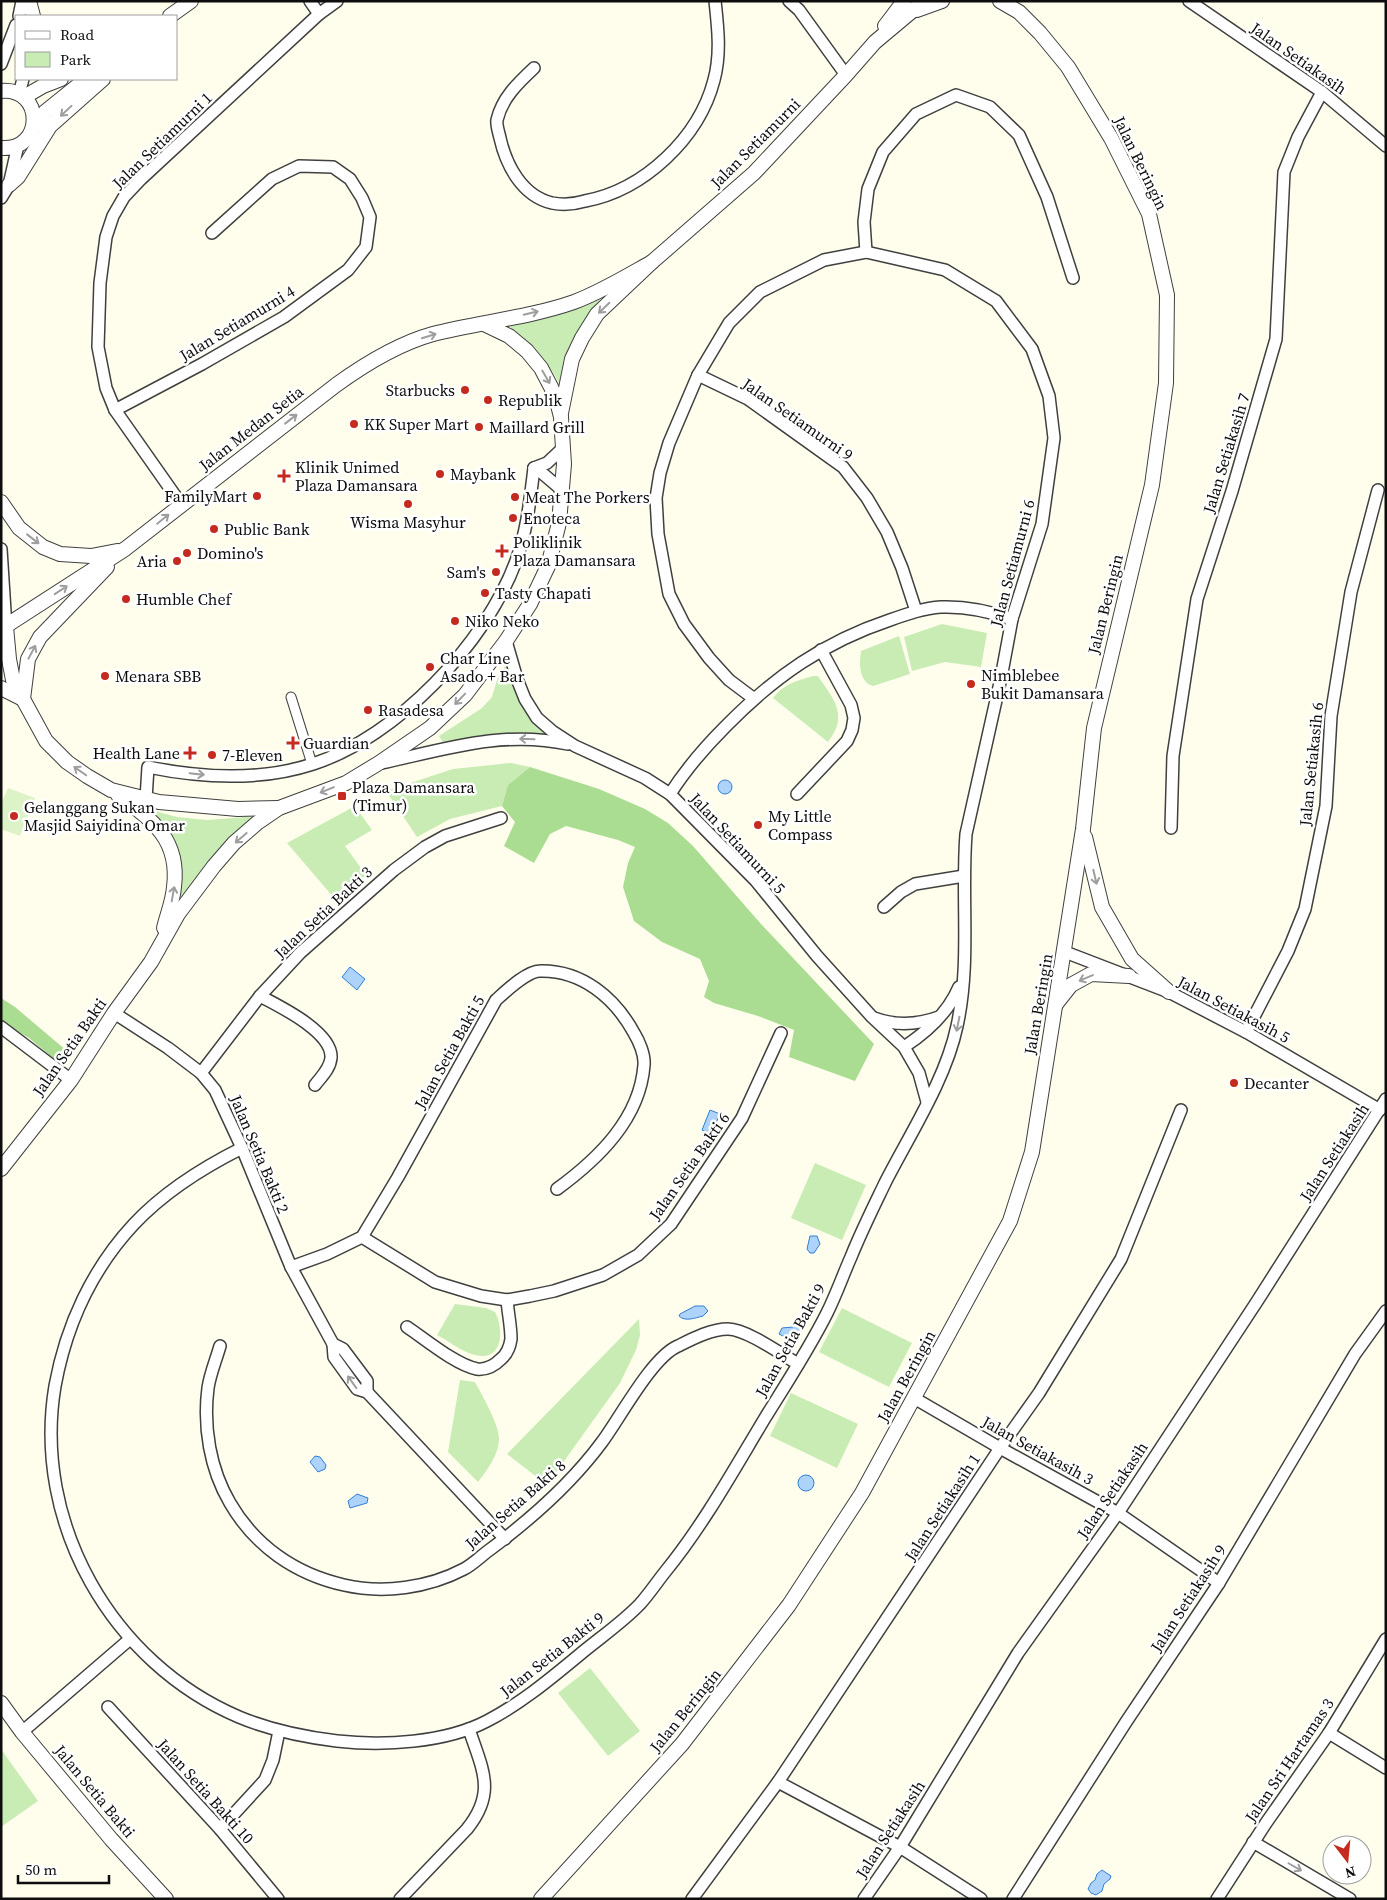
<svg xmlns="http://www.w3.org/2000/svg" width="1387" height="1900" font-family="'Source Serif 4',serif">
<style>
.green{fill:#c9ecb4}
.forest{fill:#aadd92}
.pitch{fill:#ddf2c6}
.water{fill:#aed3fa;stroke:#307ed5}
.lines{fill:none;stroke-linecap:round;stroke-linejoin:round}
.pedestrian-casing{stroke:#404040;stroke-width:11}
.minor-casing{stroke:#404040;stroke-width:14}
.tertiary-casing{stroke:#404040;stroke-width:16}
.pedestrian{stroke:#fff;stroke-width:9}
.minor{stroke:#fff;stroke-width:11}
.tertiary{stroke:#fff;stroke-width:14}
.oneway{stroke:#9e9e9e}
.poi-dot{fill:#c42a1d;stroke:#fff;stroke-width:2}
.labels{text-anchor:middle;stroke-width:5;stroke-linejoin:round;paint-order:stroke}
.street-label{font-size:16px;fill:#0d0d0d;stroke:#fff}
.poi-label{font-size:16px;fill:#0d0d0d;stroke:#fff;text-anchor:start}
</style>
<rect width="100%" height="100%" fill="#fffeec"/>
<g class="green">
<path d="M601,298L578,333L560,385C547,359 528,338 504,323C538,321 570,312 601,298Z"/>
<polygon points="942,624 987,633 981,667 945,662 912,671 904,637"/>
<path d="M899,636L910,674L873,686C859,682 859,664 861,651Z"/>
<polygon points="509,659 513,680 560,740 445,746 439,736 482,708 492,697 497,680"/>
<path d="M813,676H818C834,700 849,715 828,742L773,698C784,684 796,681 813,676Z"/>
<polygon points="511,763 530,767 508,785 502,806 450,819 417,837 386,791 453,769"/>
<polygon points="355,806 372,830 345,846 366,875 335,899 287,843"/>
<path d="M144,808L177,817L207,820L259,816C222,843 204,863 180,903C182,878 183,851 168,829C162,821 152,814 144,808Z"/>
<polygon points="815,1163 866,1185 842,1240 791,1218"/>
<path d="M455,1304L486,1308L495,1312C504,1329 504,1362 475,1355C462,1352 449,1341 437,1335Z"/>
<polygon points="842,1308 912,1343 889,1387 819,1352"/>
<polygon points="639,1319 640,1335 636,1350 620,1383 547,1485 507,1454"/>
<path d="M460,1380L475,1382C482,1395 500,1426 499,1440C498,1456 487,1470 478,1482L448,1452Z"/>
<polygon points="791,1393 858,1424 837,1468 770,1436"/>
<polygon points="590,1668 640,1731 608,1756 558,1693"/>
<polygon points="1,1749 38,1801 1,1827"/>
</g>
<g class="forest">
<polygon points="530,767 599,789 645,809 668,823 693,846 761,924 874,1044 855,1081 789,1057 794,1030 758,1016 714,1003 704,997 709,981 700,959 662,942 634,921 623,887 628,863 635,847 618,840 566,826 550,834 534,863 504,846 515,822 502,806 508,785"/>
<polygon points="1,998 15,1007 67,1051 59,1063 29,1038 1,1022"/>
</g>
<polygon class="pitch" points="8,788 35,798 20,836 1,829 1,804"/>
<g class="water">
<circle cx="725" cy="787" r="7"/>
<polygon points="350,967 365,979 357,990 342,977"/>
<polygon points="710,1110 720,1114 711,1134 702,1130"/>
<polygon points="810,1236 817,1236 820,1244 814,1253 810,1253 807,1249"/>
<path d="M695,1306H704L708,1311L703,1316C695,1318 685,1322 679,1316L680,1314Z"/>
<path d="M801,1321V1330C794,1337 789,1340 779,1334L782,1328L793,1327Z"/>
<polygon points="315,1456 320,1457 326,1465 325,1469 318,1472 310,1462"/>
<circle cx="806" cy="1483" r="8"/>
<polygon points="357,1494 368,1498 367,1503 350,1508 348,1501"/>
<polygon points="1102,1870 1111,1876 1110,1879 1104,1884 1102,1891 1096,1895 1091,1893 1088,1889 1091,1883 1095,1880 1097,1874"/>
</g>
<g class="lines">
<g class="pedestrian-casing">
<polyline id="pedestrian" points="291,697 312,764"/>
</g>
<g class="minor-casing">
<g id="minor">
<polyline points="310,1 319,14"/>
<polyline points="789,1 799,10 846,75"/>
<polyline points="1189,1 1322,92 1386,146"/>
<polyline points="19,16 22,1"/>
<polyline points="1,64 16,25"/>
<path d="M534,68C518,83 502,98 497,120C496,125 499,133 500,138C506,165 522,196 552,203C562,205 575,204 585,201C644,190 699,138 714,80C721,54 718,28 715,1"/>
<polyline points="19,94 23,79"/>
<polyline points="1,198 9,185 18,145"/>
<polyline points="866,252 864,222 868,189 883,152 916,114 956,95 990,107 1019,135 1047,197 1073,278"/>
<polyline points="698,375 748,399 843,467 867,498 887,532 902,568 916,611"/>
<polyline points="115,410 202,364 284,317 348,270 366,247 370,217 362,198 350,179 333,167 299,166 272,179 212,233"/>
<polyline points="534,468 547,463 563,448"/>
<polyline points="534,468 542,473 562,490"/>
<polyline points="181,504 115,410 106,388 98,347 100,283 106,237 113,216 124,197 141,179 319,14 337,1"/>
<polyline points="1,549 6,627"/>
<polyline points="506,641 517,679 525,699 537,718 552,731 575,746 645,778 670,794 756,881 817,956 872,1017 904,1047 919,1073 927,1102"/>
<path d="M382,763C446,749 503,730 568,744"/>
<path d="M670,794C686,769 705,747 726,726C774,677 824,642 890,620C907,614 924,608 941,607C966,606 989,611 1012,619"/>
<polyline points="797,794 847,741 852,730 854,718 851,705 821,650"/>
<path d="M146,799L148,767C202,778 261,781 313,764C397,737 486,643 516,561C527,531 530,500 534,468"/>
<polyline points="1171,828 1173,756 1197,599 1232,491 1276,339 1284,172 1298,137 1322,92"/>
<polyline points="884,907 901,892 915,884 964,876"/>
<polyline points="1065,952 1169,992 1246,1032 1380,1110"/>
<path d="M260,996C279,1006 333,1032 331,1058C330,1069 321,1077 315,1085"/>
<polyline points="114,1013 168,1048 201,1073 215,1090 242,1148 291,1267 333,1344 334,1357 357,1389 367,1392 505,1539"/>
<path d="M874,1018C896,1026 917,1025 939,1017"/>
<polyline points="1,1027 71,1080"/>
<polyline points="1246,1032 1288,951 1305,909 1326,806 1331,716 1351,592 1378,490"/>
<path d="M904,1047C927,1032 948,1013 959,987"/>
<polyline points="201,1073 260,996 300,953 394,870 425,847 445,836 501,818"/>
<path d="M242,1148C202,1168 165,1191 134,1224C92,1269 66,1326 55,1386C32,1523 112,1663 239,1717C270,1730 304,1737 337,1741C383,1746 445,1743 487,1721C520,1704 549,1680 578,1656C598,1639 622,1623 640,1604C649,1594 657,1582 665,1572C704,1524 733,1471 765,1418C786,1384 809,1349 827,1313C836,1295 843,1275 851,1257C861,1232 873,1208 885,1183C910,1134 946,1079 957,1026C971,963 961,898 966,834L1001,678L1012,619L1042,524L1054,438L1049,396L1032,349L996,301L945,270L866,252L824,260L760,292L729,323L698,375L669,443L660,473L656,498L658,534L669,594L684,624L709,658L729,680L753,698"/>
<polyline points="362,1237 435,1282 481,1296 507,1300 530,1296 554,1291 603,1275 638,1255 671,1224 742,1118 781,1033"/>
<path d="M291,1267L327,1254L362,1237L398,1177L496,1000C506,991 527,971 540,971C582,970 615,998 634,1033C639,1041 645,1055 644,1065C640,1119 598,1159 557,1189"/>
<path d="M407,1327C425,1339 456,1365 477,1369C486,1370 495,1365 501,1359C507,1354 510,1346 511,1339C511,1326 508,1313 507,1300"/>
<polyline points="333,1344 343,1349 367,1381 367,1392"/>
<path d="M220,1346C216,1360 210,1374 208,1388C203,1427 210,1469 230,1503C255,1546 295,1574 344,1585C383,1594 428,1588 464,1569C472,1565 480,1557 488,1551C530,1520 571,1484 602,1442C620,1418 652,1357 678,1346C692,1339 711,1329 728,1329C746,1329 781,1354 798,1364"/>
<polyline points="914,1398 1000,1448 1118,1513 1219,1583"/>
<polyline points="108,1707 220,1829 278,1899"/>
<polyline points="22,1732 130,1639"/>
<polyline points="1329,1733 1386,1768"/>
<polyline points="778,1782 900,1847 981,1899"/>
<polyline points="220,1829 265,1780 273,1760 279,1731"/>
<polyline points="1253,1842 1350,1899"/>
<path d="M400,1899L467,1829C497,1792 482,1769 469,1729"/>
<polyline points="692,1899 778,1782 1000,1448 1039,1393 1121,1259 1181,1110"/>
<polyline points="864,1899 900,1847 1018,1653 1118,1513 1256,1303 1386,1099"/>
<polyline points="1013,1899 1126,1722 1219,1583 1355,1354 1386,1311"/>
<polyline points="1217,1899 1266,1823 1329,1733 1386,1639"/>
</g>
</g>
<g class="tertiary-casing">
<g id="tertiary">
<polyline points="29,1 33,16"/>
<polyline points="917,10 942,1"/>
<polyline points="170,16 191,1"/>
<polyline points="885,26 904,1"/>
<path d="M1,91C44,87 45,151 1,148"/>
<polyline points="24,97 43,86 61,79"/>
<polyline points="34,126 45,112 86,79"/>
<polyline points="9,185 18,177 50,126 103,79"/>
<polyline points="561,413 572,359 582,338 597,314 652,262 754,173 846,75 875,42 924,1"/>
<polyline points="1,502 19,528 43,547 60,554 91,556 117,551"/>
<polyline points="6,627 9,659 13,680 23,699 46,741 67,762 87,776 111,790 159,802 238,809 279,808"/>
<path d="M1,629L125,549L336,385C365,364 397,344 433,334C479,322 528,318 574,302C601,292 627,276 652,262"/>
<polyline points="1,688 23,699"/>
<polyline points="23,699 28,659 40,637 107,567"/>
<path d="M118,795C153,820 180,840 174,887C173,901 167,915 164,928"/>
<polyline points="1085,837 1102,907 1132,959 1169,992"/>
<polyline points="1056,1004 1071,985 1091,974 1129,976"/>
<polyline points="1,1169 71,1080 114,1013 151,962 178,914 214,866 234,843 257,823 279,808 346,783 379,763 430,728 465,695 506,641 530,604 548,566 559,523 564,464 561,417 557,401 551,387 541,368 527,351 509,336 484,324"/>
<polyline points="1,1703 22,1732 111,1839 166,1899"/>
<polyline points="541,1899 682,1744 789,1605 862,1493 1010,1221 1032,1152 1083,829 1094,728 1152,485 1166,383 1167,295 1149,214 1111,138 1068,67 1040,33 1019,12 1000,1"/>
</g>
</g>
<use href="#pedestrian" class="pedestrian"/>
<use href="#minor" class="minor"/>
<use href="#tertiary" class="tertiary"/>
</g>
<defs><path id="oneway-shaft" d="M-6 0H5M1.5-3L5.5 0L1.5 3" fill="none" stroke-width="1.6" stroke-linecap="round" stroke-linejoin="round" transform="scale(1.25)"/></defs>
<g class="oneway">
<use href="#oneway-shaft" transform="translate(66 111) rotate(137)"/>
<use href="#oneway-shaft" transform="translate(604 308) rotate(136)"/>
<use href="#oneway-shaft" transform="translate(531 313) rotate(-13)"/>
<use href="#oneway-shaft" transform="translate(429 336) rotate(-17)"/>
<use href="#oneway-shaft" transform="translate(546 377) rotate(60)"/>
<use href="#oneway-shaft" transform="translate(291 419) rotate(-38)"/>
<use href="#oneway-shaft" transform="translate(163 519) rotate(-39)"/>
<use href="#oneway-shaft" transform="translate(33 539) rotate(38)"/>
<use href="#oneway-shaft" transform="translate(61 590) rotate(-33)"/>
<use href="#oneway-shaft" transform="translate(32 652) rotate(-62)"/>
<use href="#oneway-shaft" transform="translate(460 699) rotate(134)"/>
<use href="#oneway-shaft" transform="translate(527 739) rotate(-178)"/>
<use href="#oneway-shaft" transform="translate(80 771) rotate(-145)"/>
<use href="#oneway-shaft" transform="translate(197 774) rotate(6)"/>
<use href="#oneway-shaft" transform="translate(327 790) rotate(158)"/>
<use href="#oneway-shaft" transform="translate(241 838) rotate(139)"/>
<use href="#oneway-shaft" transform="translate(1095 877) rotate(77)"/>
<use href="#oneway-shaft" transform="translate(173 894) rotate(-80)"/>
<use href="#oneway-shaft" transform="translate(1086 978) rotate(157)"/>
<use href="#oneway-shaft" transform="translate(958 1024) rotate(101)"/>
<use href="#oneway-shaft" transform="translate(352 1382) rotate(-126)"/>
<use href="#oneway-shaft" transform="translate(1295 1867) rotate(30)"/>
</g>
<g class="poi-dot">
<circle cx="465" cy="390" r="5"/>
<circle cx="488" cy="400" r="5"/>
<circle cx="354" cy="424" r="5"/>
<circle cx="479" cy="427" r="5"/>
<circle cx="440" cy="474" r="5"/>
<path d="M281.5 468.5h5v5h5v5h-5v5h-5v-5h-5v-5h5z"/>
<circle cx="257" cy="496" r="5"/>
<circle cx="515" cy="497" r="5"/>
<circle cx="408" cy="504" r="5"/>
<circle cx="513" cy="518" r="5"/>
<circle cx="214" cy="529" r="5"/>
<path d="M499.5 543.5h5v5h5v5h-5v5h-5v-5h-5v-5h5z"/>
<circle cx="187" cy="553" r="5"/>
<circle cx="177" cy="561" r="5"/>
<circle cx="496" cy="572" r="5"/>
<circle cx="485" cy="593" r="5"/>
<circle cx="126" cy="599" r="5"/>
<circle cx="455" cy="621" r="5"/>
<circle cx="430" cy="667" r="5"/>
<circle cx="105" cy="676" r="5"/>
<circle cx="971" cy="684" r="5"/>
<circle cx="368" cy="710" r="5"/>
<path d="M290.5 735.5h5v5h5v5h-5v5h-5v-5h-5v-5h5z"/>
<path d="M187.5 745.5h5v5h5v5h-5v5h-5v-5h-5v-5h5z"/>
<circle cx="212" cy="755" r="5"/>
<rect x="337" y="791" width="10" height="10" rx="2.5"/>
<circle cx="14" cy="816" r="5"/>
<circle cx="758" cy="825" r="5"/>
<circle cx="1234" cy="1083" r="5"/>
</g>
<g class="labels">
<g class="street-label">
<text transform="translate(1299 58) rotate(35)" y="6">Jalan Setiakasih</text>
<text transform="translate(162 140) rotate(-44)" y="6">Jalan Setiamurni 1</text>
<text transform="translate(755 143) rotate(-45)" y="6">Jalan Setiamurni</text>
<text transform="translate(1141 163) rotate(64)" y="6">Jalan Beringin</text>
<text transform="translate(237 323) rotate(-31)" y="6">Jalan Setiamurni 4</text>
<text transform="translate(798 419) rotate(35)" y="6">Jalan Setiamurni 9</text>
<text transform="translate(251 428) rotate(-38)" y="6">Jalan Medan Setia</text>
<text transform="translate(1226 453) rotate(-73)" y="6">Jalan Setiakasih 7</text>
<text transform="translate(1012 563) rotate(-75)" y="6">Jalan Setiamurni 6</text>
<text transform="translate(1105 604) rotate(-76)" y="6">Jalan Beringin</text>
<text transform="translate(1311 764) rotate(-84)" y="6">Jalan Setiakasih 6</text>
<text transform="translate(738 843) rotate(47)" y="6">Jalan Setiamurni 5</text>
<text transform="translate(323 912) rotate(-43)" y="6">Jalan Setia Bakti 3</text>
<text transform="translate(1038 1004) rotate(-80)" y="6">Jalan Beringin</text>
<text transform="translate(1234 1009) rotate(28)" y="6">Jalan Setiakasih 5</text>
<text transform="translate(69 1047) rotate(-55)" y="6">Jalan Setia Bakti</text>
<text transform="translate(449 1052) rotate(-61)" y="6">Jalan Setia Bakti 5</text>
<text transform="translate(1334 1152) rotate(-57)" y="6">Jalan Setiakasih</text>
<text transform="translate(260 1154) rotate(67)" y="6">Jalan Setia Bakti 2</text>
<text transform="translate(689 1166) rotate(-55)" y="6">Jalan Setia Bakti 6</text>
<text transform="translate(790 1340) rotate(-61)" y="6">Jalan Setia Bakti 9</text>
<text transform="translate(906 1376) rotate(-61)" y="6">Jalan Beringin</text>
<text transform="translate(1038 1450) rotate(29)" y="6">Jalan Setiakasih 3</text>
<text transform="translate(1112 1490) rotate(-56)" y="6">Jalan Setiakasih</text>
<text transform="translate(515 1504) rotate(-41)" y="6">Jalan Setia Bakti 8</text>
<text transform="translate(942 1507) rotate(-57)" y="6">Jalan Setiakasih 1</text>
<text transform="translate(1188 1598) rotate(-57)" y="6">Jalan Setiakasih 9</text>
<text transform="translate(552 1654) rotate(-38)" y="6">Jalan Setia Bakti 9</text>
<text transform="translate(685 1710) rotate(-51)" y="6">Jalan Beringin</text>
<text transform="translate(1289 1760) rotate(-56)" y="6">Jalan Sri Hartamas 3</text>
<text transform="translate(95 1791) rotate(50)" y="6">Jalan Setia Bakti</text>
<text transform="translate(206 1791) rotate(48)" y="6">Jalan Setia Bakti 10</text>
<text transform="translate(890 1829) rotate(-57)" y="6">Jalan Setiakasih</text>
</g>
<g class="poi-label">
<text x="455" y="396" text-anchor="end">Starbucks</text>
<text x="498" y="406">Republik</text>
<text x="364" y="430">KK Super Mart</text>
<text x="489" y="433">Maillard Grill</text>
<text x="295" y="473">Klinik Unimed<tspan x="295" dy="18">Plaza Damansara</tspan></text>
<text x="450" y="480">Maybank</text>
<text x="247" y="502" text-anchor="end">FamilyMart</text>
<text x="525" y="503">Meat The Porkers</text>
<text x="523" y="524">Enoteca</text>
<text x="408" y="528" text-anchor="middle">Wisma Masyhur</text>
<text x="224" y="535">Public Bank</text>
<text x="513" y="548">Poliklinik<tspan x="513" dy="18">Plaza Damansara</tspan></text>
<text x="197" y="559">Domino's</text>
<text x="167" y="567" text-anchor="end">Aria</text>
<text x="486" y="578" text-anchor="end">Sam's</text>
<text x="495" y="599">Tasty Chapati</text>
<text x="136" y="605">Humble Chef</text>
<text x="465" y="627">Niko Neko</text>
<text x="440" y="664">Char Line<tspan x="440" dy="18">Asado + Bar</tspan></text>
<text x="981" y="681">Nimblebee<tspan x="981" dy="18">Bukit Damansara</tspan></text>
<text x="115" y="682">Menara SBB</text>
<text x="378" y="716">Rasadesa</text>
<text x="303" y="749">Guardian</text>
<text x="180" y="759" text-anchor="end">Health Lane</text>
<text x="222" y="761">7-Eleven</text>
<text x="352" y="793">Plaza Damansara<tspan x="352" dy="18">(Timur)</tspan></text>
<text x="24" y="813">Gelanggang Sukan<tspan x="24" dy="18">Masjid Saiyidina Omar</tspan></text>
<text x="768" y="822">My Little<tspan x="768" dy="18">Compass</tspan></text>
<text x="1244" y="1089">Decanter</text>
</g>
</g>
<rect width="1387" height="1900" fill="none" stroke="#0d0d0d" stroke-width="5"/>
<rect x="15" y="15" width="162" height="65" fill="#ffffff" stroke="#9e9e9e"/>
<rect x="25" y="31" width="25" height="8" fill="#ffffff" stroke="#9e9e9e"/>
<text x="60" y="40" font-size="15" fill="#0d0d0d">Road</text>
<rect x="25" y="52" width="25" height="15" fill="#c9ecb4" stroke="#9e9e9e"/>
<text x="60" y="65" font-size="15" fill="#0d0d0d">Park</text>
<g transform="translate(1347 1860) rotate(164)"><circle r="24" fill="#ffffff" stroke="#9e9e9e"/>
<path d="M0-4L9 19L0 12L-9 19Z" fill="#c42a1d"/>
<text y="-8" font-size="14" font-weight="bold" text-anchor="middle" fill="#0d0d0d">N</text>
</g>
<path d="M18 1875v8h91v-8" fill="none" stroke="#0d0d0d" stroke-width="2.5"/>
<text x="25" y="1875" font-size="15" fill="#0d0d0d" stroke="#ffffff" stroke-width="4" paint-order="stroke">50 m</text>
</svg>
